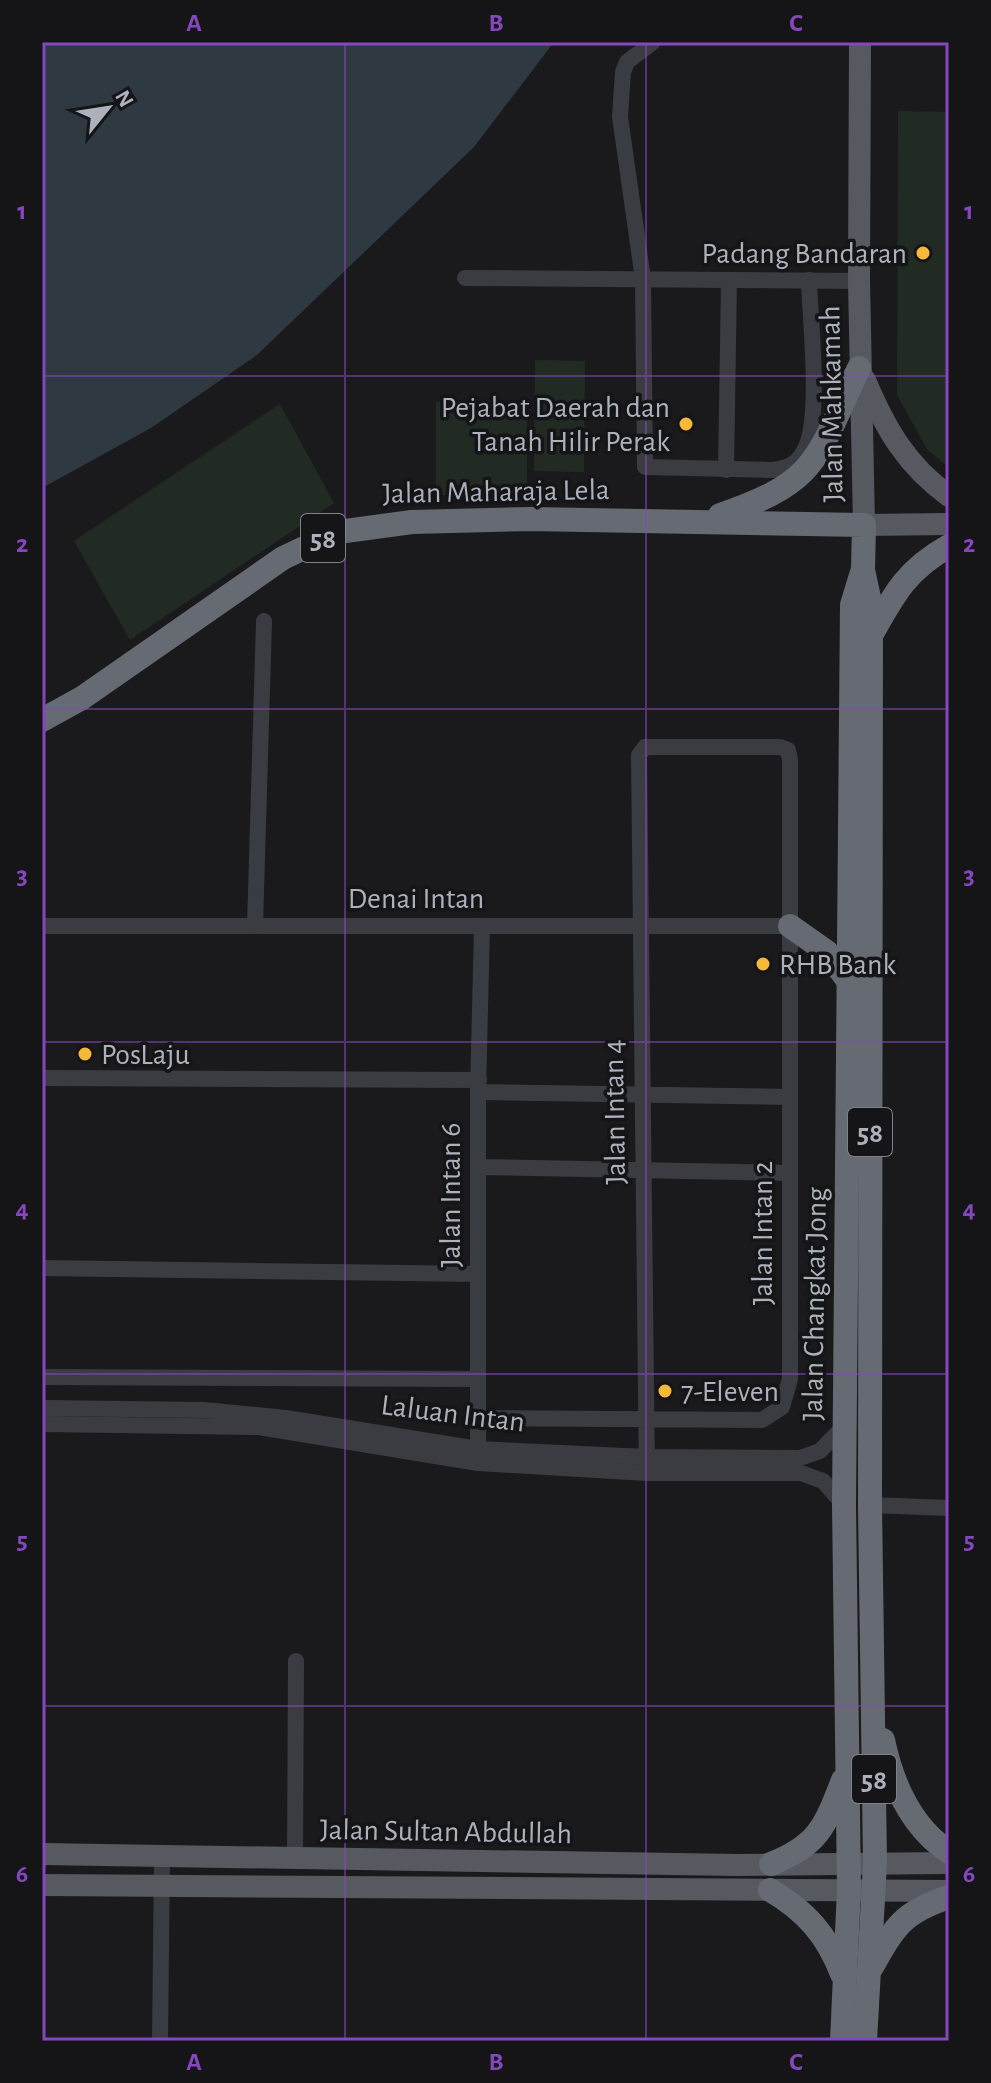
<svg xmlns="http://www.w3.org/2000/svg" width="991" height="2083" font-family="'Alegreya Sans',sans-serif">
<style>
.green{fill:#212b23}
.water{fill:#2f3941}
.lines{fill:none;stroke-linecap:round;stroke-linejoin:round}
.minor{stroke:#3b3c41;stroke-width:16}
.major{stroke:#575960;stroke-width:22}
.highway{stroke:#666a72;stroke-width:24}
.grid{fill:none;stroke:#8547be;stroke-width:2;stroke-opacity:0.55}
.poi-dot{fill:#f6b838;stroke:#151517;stroke-width:3}
.labels{text-anchor:middle;stroke-width:7;stroke-linejoin:round;paint-order:stroke}
.shield{fill:#151517;stroke:#7f828a;stroke-width:2}
.shield-label{font-size:28px;font-weight:bold;fill:#acb1bc}
.poi-label{font-size:30px;fill:#acb1bc;stroke:#151517;text-anchor:start}
.street-label{font-size:30px;fill:#acb1bc;stroke:#151517}
.neatline{fill:none;stroke:#8547be;stroke-width:3}
.grid-label{font-size:26px;text-anchor:middle;font-weight:bold;fill:#8547be}
</style>
<rect width="100%" height="100%" fill="#1a1a1c"/>
<g class="green">
<polygon points="898,111 949,112 949,468 927,449 897,395"/>
<polygon points="535,360 585,361 584,472 534,471"/>
<rect x="436" y="402" width="91" height="93"/>
<polygon points="280,404 334,503 130,640 74,541"/>
</g>
<polygon class="water" points="42,42 554,42 474,147 257,355 151,428 42,488"/>
<g class="lines">
<g class="minor">
<path d="M653,42L627,62L623,72L620,117L643,279L645,467L773,470C789,468 799,463 806,447C821,413 810,320 809,280"/>
<polyline points="465,278 859,281"/>
<polyline points="726,470 729,280"/>
<polyline points="42,926 790,926"/>
<polyline points="255,926 264,621"/>
<polyline points="42,1078 479,1080"/>
<polyline points="478,1092 790,1097"/>
<polyline points="478,1167 790,1173"/>
<polyline points="42,1268 478,1274"/>
<polyline points="42,1377 478,1379"/>
<polyline points="42,1408 204,1410 286,1418 478,1449 646,1457 800,1458 820,1451 845,1425"/>
<path d="M478,1418L762,1420L782,1407L790,1379V760L788,750L780,747H645L639,755C640,995 643,1234 647,1473"/>
<polyline points="42,1424 259,1427 478,1463 647,1473 801,1473 823,1481 844,1505"/>
<polyline points="478,1457 478,1092 482,926"/>
<polyline points="870,1505 949,1508"/>
<polyline points="295,1859 296,1661"/>
<polyline points="160,2041 162,1857"/>
</g>
<g class="major">
<polyline points="860,42 859,281 864,525 949,524"/>
<path d="M865,380C885,428 906,465 949,496"/>
<polyline points="42,1854 737,1865 949,1863"/>
<polyline points="42,1885 949,1891"/>
</g>
<g class="highway">
<path d="M720,515C821,481 816,457 859,368"/>
<path d="M873,632C895,592 908,569 949,546"/>
<polyline points="42,720 82,698 283,558 338,532 412,522 531,519 864,525 863,570 871,607 870,1505 875,1863 865,2041"/>
<polyline points="790,926 827,952 849,982"/>
<path d="M883,1740C892,1783 911,1827 949,1852"/>
<path d="M771,1864C819,1845 825,1826 843,1780"/>
<path d="M770,1890C806,1911 827,1935 842,1974"/>
<path d="M872,1967C895,1926 903,1912 949,1897"/>
<polyline points="842,2041 849,1889 844,1505 852,605 862,572"/>
</g>
</g>
<path class="grid" d="M345,42V2041M646,42V2041M42,376H949M42,709H949M42,1042H949M42,1374H949M42,1706H949"/>
<g class="poi-dot">
<circle cx="923" cy="253" r="8"/>
<circle cx="686" cy="424" r="8"/>
<circle cx="763" cy="964" r="8"/>
<circle cx="85" cy="1054" r="8"/>
<circle cx="665" cy="1391" r="8"/>
</g>
<g class="labels">
<g class="shield">
<rect x="301" y="514" width="44" height="48" rx="6"/>
<rect x="848" y="1108" width="44" height="48" rx="6"/>
<rect x="852" y="1755" width="44" height="48" rx="6"/>
</g>
<g class="shield-label">
<text x="323" y="548">58</text>
<text x="870" y="1142">58</text>
<text x="874" y="1789">58</text>
</g>
<g class="poi-label">
<text x="907" y="263" text-anchor="end">Padang Bandaran</text>
<text x="670" y="417" text-anchor="end">Pejabat Daerah dan<tspan x="670" dy="34">Tanah Hilir Perak</tspan></text>
<text x="779" y="974">RHB Bank</text>
<text x="101" y="1064">PosLaju</text>
<text x="681" y="1401">7-Eleven</text>
</g>
<g class="street-label">
<text transform="translate(831 404) rotate(-91)" y="10">Jalan Mahkamah</text>
<text transform="translate(496 491) rotate(-1)" y="10">Jalan Maharaja Lela</text>
<text x="416" y="908">Denai Intan</text>
<text transform="translate(614 1112) rotate(-91)" y="10">Jalan Intan 4</text>
<text transform="translate(450 1195) rotate(-90)" y="10">Jalan Intan 6</text>
<text transform="translate(762 1233) rotate(-90)" y="10">Jalan Intan 2</text>
<text transform="translate(814 1304) rotate(-89)" y="10">Jalan Changkat Jong</text>
<text transform="translate(453 1413) rotate(7)" y="10">Laluan Intan</text>
<text transform="translate(446 1831) rotate(1)" y="10">Jalan Sultan Abdullah</text>
</g>
</g>
<rect width="991" height="2083" fill="none" stroke="#151517" stroke-width="88"/>
<g transform="translate(108 108) rotate(60)" stroke="#151517" stroke-width="6" paint-order="stroke">
<path d="M0-6L14 30L0 20L-14 30Z" fill="#acb1bc"/>
<text y="-12" font-size="22" font-weight="bold" text-anchor="middle" fill="#acb1bc">N</text>
</g>
<rect x="44" y="44" width="903" height="1995" class="neatline"/>
<g class="grid-label">
<text x="194" y="31">A</text>
<text x="496" y="31">B</text>
<text x="796" y="31">C</text>
<text x="22" y="219">1</text>
<text x="969" y="219">1</text>
<text x="22" y="552">2</text>
<text x="969" y="552">2</text>
<text x="22" y="884">3</text>
<text x="969" y="884">3</text>
<text x="22" y="1217">4</text>
<text x="969" y="1217">4</text>
<text x="22" y="1549">5</text>
<text x="969" y="1549">5</text>
<text x="22" y="1882">6</text>
<text x="969" y="1882">6</text>
<text x="194" y="2070">A</text>
<text x="496" y="2070">B</text>
<text x="796" y="2070">C</text>
</g>
</svg>
